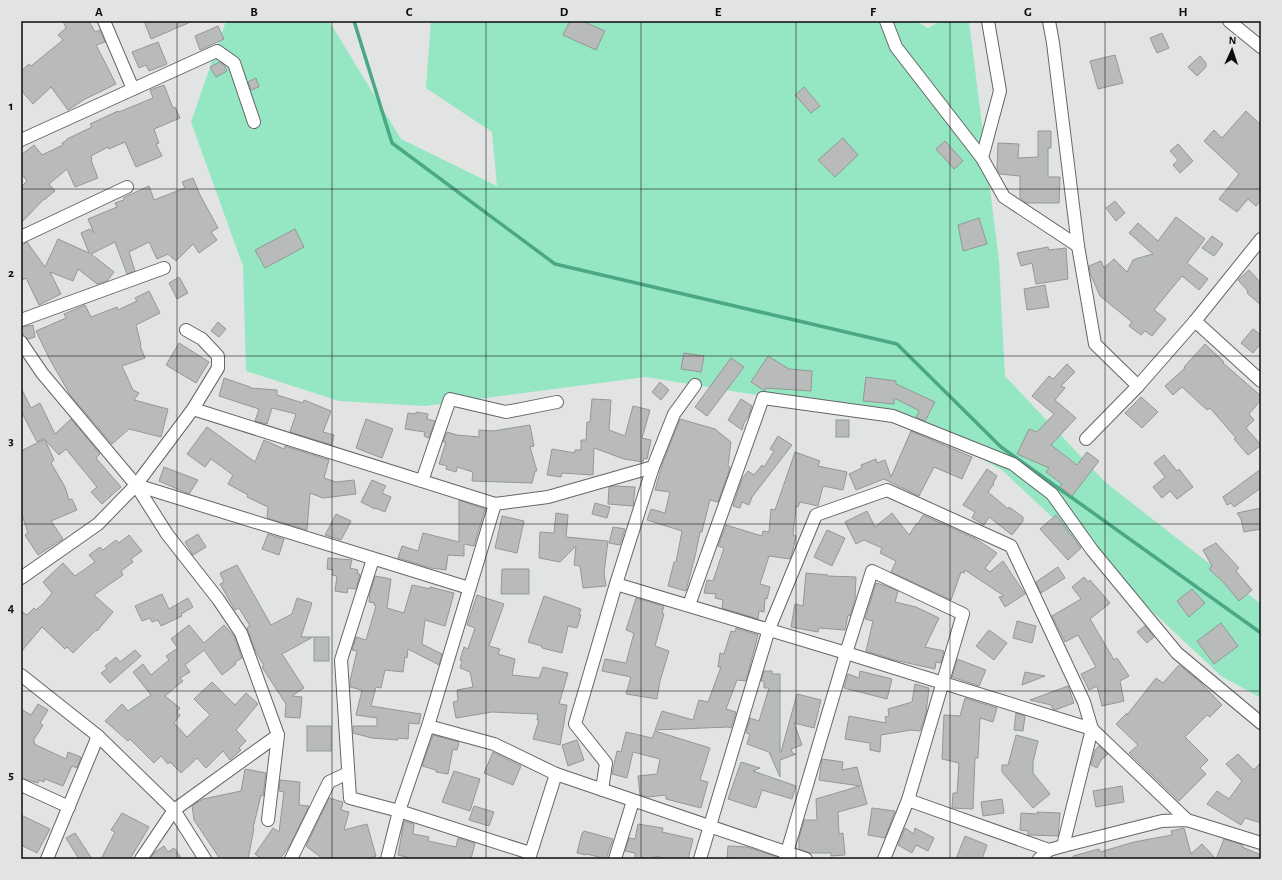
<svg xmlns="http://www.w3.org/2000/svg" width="1282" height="880" font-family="'Alegreya Sans',sans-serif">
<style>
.green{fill:#95e7c4}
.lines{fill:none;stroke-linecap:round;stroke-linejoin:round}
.stream{stroke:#4aa884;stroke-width:3.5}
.building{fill:#b8bbb9;stroke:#949795}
.minor-casing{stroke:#646765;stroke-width:14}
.minor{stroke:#fff;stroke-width:12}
.grid{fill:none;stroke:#0b0c0b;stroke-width:1;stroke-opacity:0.55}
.neatline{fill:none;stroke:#0b0c0b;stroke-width:1.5}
.grid-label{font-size:13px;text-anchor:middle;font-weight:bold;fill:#0b0c0b}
</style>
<rect width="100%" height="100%" fill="#e1e4e2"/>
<polygon class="green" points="226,21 329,21 401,139 497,186 492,132 426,88 431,21 916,21 928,28 941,21 969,21 999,261 1005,376 1105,482 1261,604 1261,698 1221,676 1002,470 914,421 646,377 425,406 339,401 246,371 243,266 191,122"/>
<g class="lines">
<polyline class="stream" points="354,21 392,143 555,264 897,344 1001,447 1261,633"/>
</g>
<g class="building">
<polygon points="63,21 89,21 95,32 100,30 105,42 96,45 116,84 85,99 68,110 51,87 33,104 21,90 21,71 29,64 31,66 63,40 58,35 66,28"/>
<polygon points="144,21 193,21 151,39"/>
<polygon points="570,21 582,21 605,31 596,50 563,35"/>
<polygon points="218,26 224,39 200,50 195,36"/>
<polygon points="1162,33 1169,48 1157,53 1150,38"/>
<polygon points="158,42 167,64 149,71 146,65 139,68 132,52"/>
<polygon points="1115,55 1123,83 1098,89 1090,61"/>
<polygon points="1200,56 1206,63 1206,67 1197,76 1188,67"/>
<polygon points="220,62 224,65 227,71 216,77 210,67"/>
<polygon points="256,78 259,87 251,90 248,82"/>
<polygon points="164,85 173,108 175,107 180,118 154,129 159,143 156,144 162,156 136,167 125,142 109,149 108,147 91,156 92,159 91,160 98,178 75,187 67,169 49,184 55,191 44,200 44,199 21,223 21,187 27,181 21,173 21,155 34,145 42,155 63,145 62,143 67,140 67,139 92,127 90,124 118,111 119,112 153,98 150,90"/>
<polygon points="804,87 820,106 811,113 795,95"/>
<polygon points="1246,111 1261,125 1261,200 1256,206 1248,199 1237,212 1219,199 1239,174 1204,141 1214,130 1222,138"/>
<polygon points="1038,131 1051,131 1051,148 1048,148 1048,177 1060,177 1059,203 1026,203 1020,198 1020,176 1000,174 997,169 998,143 1019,144 1018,158 1038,157"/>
<polygon points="843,138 858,155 835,177 818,160"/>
<polygon points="945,141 963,161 954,169 936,149"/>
<polygon points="1178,144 1193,161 1180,173 1173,165 1178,160 1170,151"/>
<polygon points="193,178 200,195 218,228 211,232 217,240 199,253 193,244 176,261 168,254 157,259 149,242 129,252 135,271 127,274 115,242 91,254 114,272 107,281 97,284 78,269 73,281 50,272 61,294 39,305 26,278 21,281 21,246 27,242 45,267 58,239 89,253 81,233 90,229 94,233 88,219 117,207 115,203 124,200 123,198 149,186 154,200 185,188 182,182"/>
<polygon points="1115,201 1125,213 1116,221 1106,208"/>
<polygon points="1176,217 1205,239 1187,263 1208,279 1199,290 1182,276 1154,310 1166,319 1152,336 1145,331 1141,335 1129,326 1132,322 1100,296 1090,273 1089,266 1101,261 1104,268 1114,259 1127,272 1133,260 1135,259 1153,254 1129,233 1138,223 1158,241"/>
<polygon points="979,218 987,244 963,251 958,225"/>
<polygon points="295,229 304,247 265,268 255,250"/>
<polygon points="1212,236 1223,244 1214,256 1202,248"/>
<polygon points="1048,247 1049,250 1066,248 1068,279 1036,284 1032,263 1021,266 1017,253"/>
<polygon points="1249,270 1261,283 1261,305 1247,293 1248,291 1238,280"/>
<polygon points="179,277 188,293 177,299 169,283"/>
<polygon points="1045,285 1049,307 1027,310 1024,289"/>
<polygon points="149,291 160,313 136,325 141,345 140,346 145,358 122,366 133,390 139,393 134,400 168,409 161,437 129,429 112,444 71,396 50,360 36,331 66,318 64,314 85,305 91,317 117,307 118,310 137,301 135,298"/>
<polygon points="218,322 226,329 219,337 211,331"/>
<polygon points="33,325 35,337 28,339 23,335 21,327"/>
<polygon points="1253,329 1261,335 1261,343 1253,353 1241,343"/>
<polygon points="179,343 209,362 196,383 166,365"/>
<polygon points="1205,344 1224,362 1223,363 1261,396 1261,400 1249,414 1254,420 1246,428 1261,445 1248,455 1234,439 1236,438 1210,408 1207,410 1182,387 1173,395 1165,386 1185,368 1184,367"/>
<polygon points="684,353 704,356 701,372 681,369"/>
<polygon points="768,356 789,369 812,371 811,391 766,388 765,391 751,382"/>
<polygon points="731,358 744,367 707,416 695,407"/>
<polygon points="1067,364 1075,372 1061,386 1065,388 1055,400 1076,418 1051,445 1077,465 1087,452 1099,461 1072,496 1060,487 1062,484 1046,472 1049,468 1017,454 1029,429 1037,432 1054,414 1032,396 1049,376 1053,379"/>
<polygon points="866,377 896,381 896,384 935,402 925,421 916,417 919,412 918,410 894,398 894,404 863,401"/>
<polygon points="224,378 250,387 250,388 277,390 277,395 303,403 304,400 331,411 323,432 334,435 332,445 290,432 296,414 272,408 267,424 255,421 259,409 219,396"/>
<polygon points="660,382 669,390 661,400 652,392"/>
<polygon points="21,388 31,408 40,403 55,434 71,419 100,454 96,458 121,487 102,504 91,492 97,487 66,449 59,455 45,440 54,460 51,463 65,487 69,500 72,499 77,510 51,521 63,539 38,555 25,535 28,533 21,512 21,451 45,439 44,438 37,442 21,411"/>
<polygon points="1141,397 1158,412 1142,428 1125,413"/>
<polygon points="592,399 611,400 609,430 625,436 633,406 650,410 642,438 651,440 647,459 644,458 643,462 624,459 594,448 593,475 562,473 561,477 547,475 552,449 575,453 575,450 581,450 581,440 586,440 587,422 590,422"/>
<polygon points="741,399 752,406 749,415 744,423 742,430 728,420"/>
<polygon points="416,412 428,414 427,419 435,421 429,438 424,436 425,432 405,429 408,413 416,414"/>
<polygon points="366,419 393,429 382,458 356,448"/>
<polygon points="680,419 715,429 731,442 728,466 730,467 730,468 718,502 710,500 703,527 702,532 700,532 696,552 686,591 668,586 674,562 676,562 682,531 647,520 651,509 665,513 670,492 655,490 663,462"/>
<rect x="836" y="420" width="13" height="17"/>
<polygon points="530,425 534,446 530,447 537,471 535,471 532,483 472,481 473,472 457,467 456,472 446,469 447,466 439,464 446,442 443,442 447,432 457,435 479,437 479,430 493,431"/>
<polygon points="207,427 255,462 264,440 284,449 285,446 329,460 324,478 336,482 354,480 356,494 323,498 310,493 307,530 267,518 268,507 247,497 248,495 228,484 233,475 211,459 205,467 187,454"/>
<polygon points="911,431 972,457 962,479 934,467 919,496 884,479 856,490 849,474 862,468 861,465 876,459 877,463 885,460 891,477"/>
<polygon points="778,436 792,445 752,497 749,505 742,502 740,508 733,506 742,479 748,471 754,475 762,465 764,467 774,451 770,449"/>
<polygon points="795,452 820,461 818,466 847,472 843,490 823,486 818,506 800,502 798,507 796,506 793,535 796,536 793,550 790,559 769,556 760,584 770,587 767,599 765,598 764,612 759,611 758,619 722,608 723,600 715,598 716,594 704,593 707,580 713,581 724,548 718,546 726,525 762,536 763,531 769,532 771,509 775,510"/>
<polygon points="1164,455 1177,471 1179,469 1193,487 1177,499 1170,491 1162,498 1153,487 1165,477 1154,463"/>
<polygon points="164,467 198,480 189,494 159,481"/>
<polygon points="987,469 997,476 993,483 994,484 988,492 1008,509 1009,507 1023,517 1023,521 1012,535 989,517 984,525 972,518 975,512 963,505"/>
<polygon points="1261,469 1261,488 1234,507 1231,503 1227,505 1223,497"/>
<polygon points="372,480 386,486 382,493 391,497 385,512 375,508 375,509 361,502"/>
<polygon points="615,486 635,487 633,506 608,504 609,487"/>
<polygon points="459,500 485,509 474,546 464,544 464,556 448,555 446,570 431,568 398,558 402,546 418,551 423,533 459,542"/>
<polygon points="595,503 610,507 607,518 592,514"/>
<polygon points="1261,508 1261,529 1244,532 1241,519 1237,513"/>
<polygon points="867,511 875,527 892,513 909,535 917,523 918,524 923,515 976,539 997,553 985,568 990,572 1003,561 1025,594 1005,607 999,597 1004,596 965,570 964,573 961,572 951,600 891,572 896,561 880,553 882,548 864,540 856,544 845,522"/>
<polygon points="556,513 568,515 566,537 608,541 604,573 606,586 583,588 580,566 574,565 576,546 560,562 539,558 540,532 554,533"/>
<polygon points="336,514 351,521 341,540 325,535"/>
<polygon points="1056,515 1081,548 1068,560 1040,529"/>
<polygon points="502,516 524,521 517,553 495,548"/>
<polygon points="613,527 625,529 620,545 609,543"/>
<polygon points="827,530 845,538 832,566 814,557"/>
<polygon points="198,534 206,547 193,555 185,542"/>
<polygon points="268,534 284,539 279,555 262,549"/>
<polygon points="129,535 142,551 131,559 133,562 121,571 123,575 94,595 113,612 97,631 96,630 73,653 67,647 65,649 42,627 21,652 21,611 27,615 34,608 36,610 44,603 52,593 43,582 63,563 75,576 95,562 89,555 100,547 103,550 116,540 119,543"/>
<polygon points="1216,543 1239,568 1236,571 1252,590 1239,601 1224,583 1209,569 1212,566 1203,550"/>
<polygon points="328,558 352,560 350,568 358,570 357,574 360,574 356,589 348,588 347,593 335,591 337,576 332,575 333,570 327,569"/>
<polygon points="237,565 271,625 292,614 297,598 312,603 301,637 313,637 282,654 304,688 292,696 302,697 300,718 285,717 286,704 262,667 264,666 254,648 247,628 250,626 239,608 235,610 220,584 224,582 220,573"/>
<polygon points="1058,567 1065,578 1041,593 1036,582"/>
<polygon points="502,569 529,569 529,594 501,594"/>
<polygon points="806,573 828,575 827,576 856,577 855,599 850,616 848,615 845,630 819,628 818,632 791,627 795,604 803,606"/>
<polygon points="375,576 391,579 387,608 404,613 412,585 430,589 430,587 454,593 445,626 425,620 422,644 442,654 439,665 408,649 407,658 405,657 403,672 385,670 381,688 376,687 371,706 421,714 419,724 409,723 408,739 398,738 398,740 372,738 353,733 353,726 377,726 377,718 356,715 362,690 350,687 350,681 357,651 352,650 356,637 366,640 376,606 374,605 374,603 369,602 370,593"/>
<polygon points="1084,577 1088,582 1090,580 1110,603 1090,619 1114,660 1117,658 1129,676 1120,681 1124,701 1102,706 1097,686 1089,690 1081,674 1096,667 1078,635 1065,642 1052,616 1081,599 1072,587"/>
<polygon points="876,583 883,585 898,591 895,602 916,607 939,618 925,647 944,651 941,663 936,662 935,669 894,660 866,651 873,621 865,619"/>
<polygon points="1192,589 1205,603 1189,617 1177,601"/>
<polygon points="162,594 169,609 188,598 193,607 181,614 182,616 161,626 158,620 152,622 150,618 142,621 135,606"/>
<polygon points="477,595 504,604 489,646 500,649 498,654 515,659 512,675 539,678 543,667 568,673 559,704 567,705 560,745 533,739 539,720 537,720 538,714 492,712 456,718 453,702 458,701 457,690 473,687 470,672 460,668 462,661 460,660 464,647 468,649 475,628 467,625"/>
<polygon points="544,596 581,609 579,615 581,615 577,628 568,626 562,653 542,648 542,646 528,642"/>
<polygon points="636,598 664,606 662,613 664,614 655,646 669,651 660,681 657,699 626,694 631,677 602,671 605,659 626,663 634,633 626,630"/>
<polygon points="1017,621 1036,626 1032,643 1013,638"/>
<polygon points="1221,623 1238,646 1214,664 1197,641"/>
<polygon points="189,625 204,643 224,625 234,636 242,658 235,662 236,664 222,675 204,650 185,665 190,672 180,678 183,681 165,696 180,708 177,712 180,715 174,723 187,737 210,715 194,699 212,682 235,705 246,693 258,704 236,730 246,741 239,748 241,750 230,760 223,751 206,768 197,758 181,773 170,762 168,764 161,756 154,763 130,739 128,741 105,721 122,704 128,711 151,695 133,672 143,664 151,675 169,660 166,656 178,648 171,639"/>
<polygon points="1145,626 1154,637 1147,643 1137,632"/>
<polygon points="736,628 758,635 746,681 737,680 726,709 736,712 731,728 728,727 655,730 662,711 693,720 699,700 708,702 721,667 718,667 720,653 724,654 731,631 735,632"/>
<polygon points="989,630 1007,643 994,660 976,646"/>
<rect x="314" y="637" width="15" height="24"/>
<polygon points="135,650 141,656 110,683 101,673 107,669 105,666 116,657 120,662"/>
<polygon points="957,659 986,670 979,686 952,677"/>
<polygon points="1179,665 1200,682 1222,705 1210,717 1207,715 1185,737 1208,760 1200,768 1206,774 1179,801 1129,753 1138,745 1116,724 1127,713 1127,715 1156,678 1163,683"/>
<polygon points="764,671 772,671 772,674 780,674 780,752 781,752 797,694 821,700 814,728 794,723 802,745 791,749 793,754 796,754 780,760 780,777 769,752 747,744 750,734 746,733 750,718 759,721 769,688 764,688 764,681 761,681"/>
<polygon points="860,671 892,679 887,699 844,688 848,674 859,678"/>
<polygon points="1025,672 1045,676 1022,685"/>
<polygon points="915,684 929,688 926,713 920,731 911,730 881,735 880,752 870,750 870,743 845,739 849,716 886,723 885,717 889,716 888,709 912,702"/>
<polygon points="1068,686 1074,703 1055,710 1053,709 1051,705 1030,700"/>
<polygon points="965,698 997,708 993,722 980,718 978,758 975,758 973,809 952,808 953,793 957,793 959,763 942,759 944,715 960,716"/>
<polygon points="38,704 48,710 40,723 43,725 33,741 35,742 34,744 66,759 68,752 81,757 77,768 72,766 63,786 45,779 44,782 39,780 38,783 21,778 21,709 31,715"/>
<polygon points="1016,713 1025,716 1023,731 1014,730"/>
<rect x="307" y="726" width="24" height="25"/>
<polygon points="655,731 710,748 700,780 708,782 701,808 666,799 666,795 648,797 640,795 638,776 657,774 660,759 633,752 627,778 612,774 617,751 621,752 626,732 652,738"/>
<polygon points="433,735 459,742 457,750 453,749 448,774 436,772 436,770 422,766"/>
<polygon points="1016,735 1038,741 1033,762 1033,773 1050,794 1033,808 1002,772 1002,765 1008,765"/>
<polygon points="577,740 584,760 568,766 562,745"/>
<polygon points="1099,746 1108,754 1101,760 1097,768 1091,765 1095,750"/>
<polygon points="493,752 521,766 513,785 484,773"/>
<polygon points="1238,754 1254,770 1261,762 1261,823 1245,818 1241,825 1207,804 1217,791 1229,799 1242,781 1226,764"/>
<polygon points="822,759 843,762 842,770 857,767 867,804 838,812 839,834 843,833 845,855 831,856 831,853 810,853 799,849 799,838 804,820 817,820 816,799 860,786 819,780"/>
<polygon points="741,762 760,768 753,771 796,786 792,799 762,790 756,808 728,799"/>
<polygon points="245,769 266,773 263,796 261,795 253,828 254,828 248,859 220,859 194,820 192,806 203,799 241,791"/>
<polygon points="454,771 480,779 470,811 442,802"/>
<polygon points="280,780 300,782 299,805 309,806 290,845 280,859 262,859 255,854 273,828 279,832 284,792 279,791"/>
<polygon points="1122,786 1124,802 1096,807 1093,791"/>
<polygon points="329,798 343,802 341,810 349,812 344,830 367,824 376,856 366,859 323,859 306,846"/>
<polygon points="1002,799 1004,813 983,816 981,802"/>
<polygon points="474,806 494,812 489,826 469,820"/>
<polygon points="872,808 895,811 885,838 868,835"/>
<polygon points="1037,812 1060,813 1058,836 1030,835 1028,835 1028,831 1020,830 1021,813 1038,814"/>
<polygon points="122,813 149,827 130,859 101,859 115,832 111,830"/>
<polygon points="21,815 50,829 37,853 21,845"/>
<polygon points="404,821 414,824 413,834 429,837 428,841 456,847 458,838 475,843 471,859 414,859 398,855"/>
<polygon points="638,824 663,828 662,832 693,839 688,859 668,859 655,856 655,859 635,859 635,853 625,851 629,838 635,839"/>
<polygon points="905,828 914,834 915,828 934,838 928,851 916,845 912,853 898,845"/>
<polygon points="1184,828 1191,854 1202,844 1216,859 1073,859 1073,856 1099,849 1100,852 1134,842 1172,835 1171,831"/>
<polygon points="584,831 613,839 606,859 587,854 586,855 577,853 582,833 583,833"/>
<polygon points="75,833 92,859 79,859 66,838"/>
<polygon points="965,836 987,845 982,859 956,859"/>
<polygon points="1224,839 1243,845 1242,847 1261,855 1261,859 1216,859"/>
<polygon points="164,846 168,852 174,848 182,859 150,859 155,852"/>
<polygon points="728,846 747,847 778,857 778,859 727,858"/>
</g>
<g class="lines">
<g class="minor-casing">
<g id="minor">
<polyline points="104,21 133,89"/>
<polyline points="886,21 896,47 982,158 1004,197 1078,246"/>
<polyline points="1049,21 1053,43 1078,246 1095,344 1138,386"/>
<polyline points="1229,21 1261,47"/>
<polyline points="21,140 217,51 234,63 254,122"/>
<polyline points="982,158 1000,91 988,21"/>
<polyline points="21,237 127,187"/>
<polyline points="21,320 164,268"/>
<polyline points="1195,321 1261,381"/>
<polyline points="21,342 42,373 136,485 167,534 218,599 241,633 278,735 268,820"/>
<polyline points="193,409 495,504 548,497 653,467"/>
<polyline points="1086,439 1138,386 1195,321 1261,239"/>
<polyline points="422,481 450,399 506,412 557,402"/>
<polyline points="136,485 469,588"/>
<polyline points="373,559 341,660 350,798 399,811 530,853"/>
<polyline points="21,578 98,524 136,485 193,409 218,368 218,356 202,339 186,330"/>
<polyline points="616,584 846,653 1092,729 1187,820"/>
<polyline points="689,605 763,398 893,416 1013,464 1052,494 1092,550 1177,653 1261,723"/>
<polyline points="21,675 98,736 174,810 205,859"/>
<polyline points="428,726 494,744 556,774 806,859"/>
<polyline points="21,785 69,807"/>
<polyline points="602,790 606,763 575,724 616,584 653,467 674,414 695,385"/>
<polyline points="47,859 98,736"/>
<polyline points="141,859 174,810 278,735"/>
<polyline points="291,859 329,782 348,773"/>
<polyline points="387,859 399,811 428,726 495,504"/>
<polyline points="529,859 556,774"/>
<polyline points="615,859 633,801"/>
<polyline points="700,859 769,629 816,515 887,490 1011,546 1084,702 1092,729 1063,846"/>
<polyline points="785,859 846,653 872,571 963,614 908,800 1049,850"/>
<polyline points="884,859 908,800"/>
<polyline points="1039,859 1049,850 1063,846 1162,821 1187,820 1261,843"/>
</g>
</g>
<use href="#minor" class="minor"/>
</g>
<path class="grid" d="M177,21V859M332,21V859M486,21V859M641,21V859M796,21V859M950,21V859M1105,21V859M21,189H1261M21,356H1261M21,524H1261M21,691H1261"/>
<rect width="1282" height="880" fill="none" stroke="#e1e4e2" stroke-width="44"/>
<g transform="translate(1232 50) rotate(3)" stroke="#e1e4e2" stroke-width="3" paint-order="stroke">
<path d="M0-3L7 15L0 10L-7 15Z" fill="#0b0c0b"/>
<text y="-6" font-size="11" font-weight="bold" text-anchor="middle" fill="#0b0c0b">N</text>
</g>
<rect x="22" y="22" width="1238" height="836" class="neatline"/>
<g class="grid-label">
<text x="99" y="16">A</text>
<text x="254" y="16">B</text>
<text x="409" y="16">C</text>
<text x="564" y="16">D</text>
<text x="718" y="16">E</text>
<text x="873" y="16">F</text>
<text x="1028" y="16">G</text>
<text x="1183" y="16">H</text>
<text x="11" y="110">1</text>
<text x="11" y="277">2</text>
<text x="11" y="445">3</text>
<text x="11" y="612">4</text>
<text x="11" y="779">5</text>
</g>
</svg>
